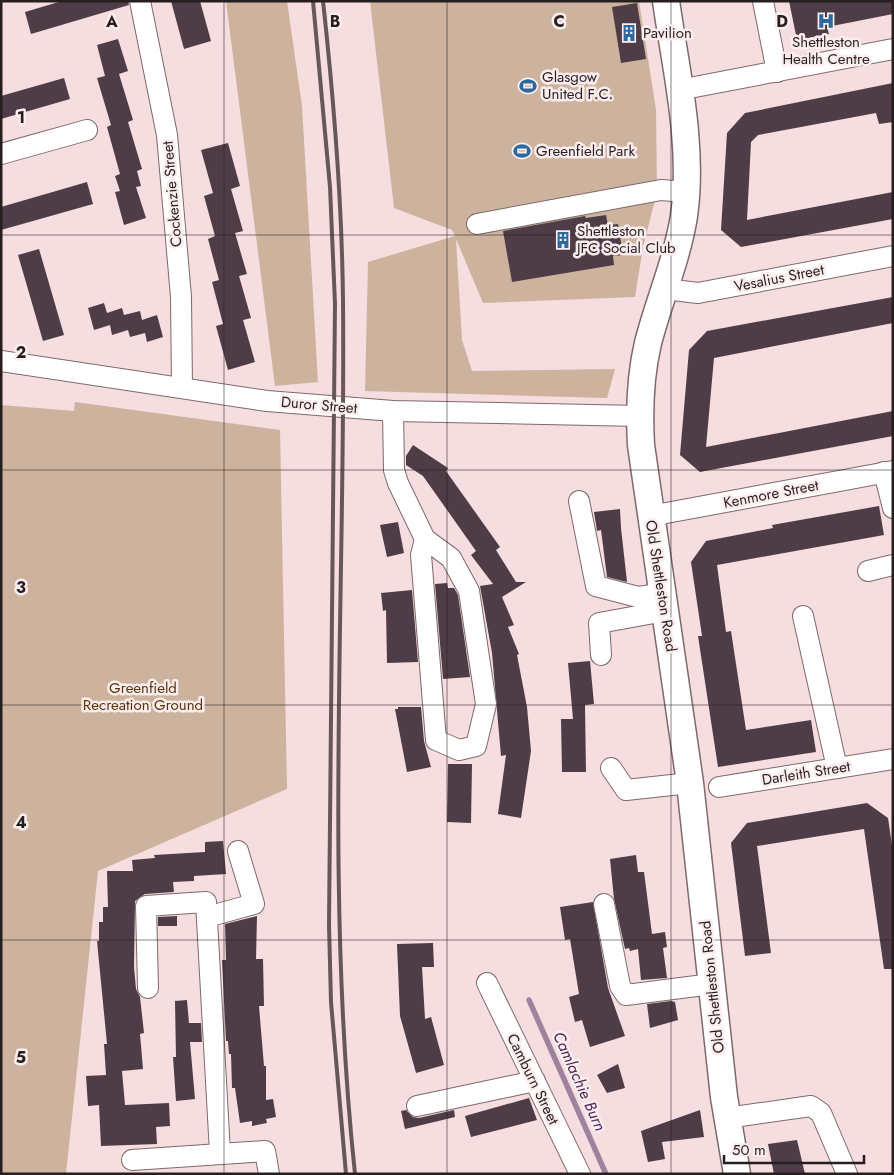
<svg xmlns="http://www.w3.org/2000/svg" width="894" height="1175" font-family="Jost,sans-serif">
<style>
.green{fill:#cdb39d}
.lines{fill:none;stroke-linecap:round;stroke-linejoin:round}
.stream{stroke:#9d839d;stroke-width:5.5}
.building{fill:#4e3d46}
.minor-casing{stroke:#7e696b;stroke-width:22}
.major-casing{stroke:#7e696b;stroke-width:29}
.minor{stroke:#fff;stroke-width:20}
.major{stroke:#fff;stroke-width:26}
.rail{stroke:#665859;stroke-width:4}
.grid{fill:none;stroke:#271e1f;stroke-width:1;stroke-opacity:0.55}
.labels{text-anchor:middle;stroke-width:5;stroke-linejoin:round;paint-order:stroke}
.poi-label{font-size:15px;fill:#271e1f;stroke:#fcedee;text-anchor:start}
.street-label{font-size:15px;fill:#271e1f;stroke:#fcedee}
.park-label{font-size:15px;fill:#573207;stroke:#fcedee}
.water-label{font-size:16px;font-style:italic;fill:#502555;stroke:#fcedee}
.grid-label{font-size:16px;text-anchor:middle;font-weight:bold;fill:#271e1f;stroke:#fcedee;stroke-width:5;stroke-linejoin:round;paint-order:stroke}
</style>
<rect width="100%" height="100%" fill="#f6dddf"/>
<g class="green">
<polygon points="226,1 287,1 302,106 318,382 275,386"/>
<polygon points="370,1 639,1 656,110 657,192 643,247 635,297 483,303 456,239 462,340 472,371 615,369 607,398 365,391 368,262 455,236 452,230 394,208"/>
<polygon points="75,402 280,430 287,789 98,871 66,1174 1,1174 1,405 74,411"/>
</g>
<g class="lines">
<polyline class="stream" points="529,1000 606,1174"/>
</g>
<g class="building">
<polygon points="62,1 128,1 129,5 31,34 25,12"/>
<polygon points="171,1 200,1 211,41 184,49"/>
<polygon points="789,1 893,1 893,14 827,27 829,34 797,40"/>
<polygon points="637,3 646,59 621,63 612,7"/>
<polygon points="118,39 128,71 119,74 133,120 128,122 142,169 137,171 141,186 136,187 146,218 124,225 115,192 120,191 115,176 120,174 107,127 111,125 97,78 105,76 97,45"/>
<polygon points="64,78 70,99 1,119 1,96"/>
<polygon points="893,83 893,122 879,124 876,113 758,135 751,142 747,220 893,192 893,219 741,247 721,230 727,133 745,113"/>
<polygon points="228,143 240,186 231,189 243,231 235,233 247,274 239,276 251,318 243,320 255,362 228,370 216,326 223,324 212,282 219,280 208,239 215,236 204,196 213,193 201,150"/>
<polygon points="87,182 93,204 1,230 1,207"/>
<polygon points="606,215 608,225 618,224 623,255 613,256 614,265 512,282 503,231 585,216 586,218"/>
<polygon points="39,249 64,335 43,341 18,255"/>
<polygon points="893,297 893,323 714,358 706,447 893,411 893,436 700,472 680,455 689,350 707,331"/>
<polygon points="104,303 107,313 122,308 124,315 140,311 142,320 157,315 163,337 147,342 145,333 130,337 128,330 112,335 110,325 94,330 88,308"/>
<polygon points="413,445 448,468 446,471 500,547 496,550 516,582 526,582 502,597 514,625 508,627 519,654 517,655 527,707 531,751 521,818 498,814 506,755 501,756 492,653 480,586 493,584 471,555 476,551 423,476 406,465 406,456"/>
<polygon points="879,506 884,535 717,565 726,632 731,631 746,730 811,720 816,752 718,767 698,636 702,636 691,562 706,541 773,528 772,525"/>
<polygon points="620,509 621,528 627,582 607,577 601,530 597,531 594,512"/>
<polygon points="398,522 404,553 387,557 380,525"/>
<polygon points="447,583 448,588 454,588 458,595 470,677 443,679 435,584"/>
<polygon points="412,590 418,662 387,663 386,610 383,611 381,593"/>
<polygon points="590,661 594,704 585,705 586,772 562,772 561,719 573,719 568,663"/>
<polygon points="398,707 421,707 424,741 431,767 407,772 395,709 398,709"/>
<polygon points="448,764 472,764 471,823 447,822"/>
<polygon points="867,803 888,818 893,852 893,969 884,969 864,829 757,846 771,953 745,956 731,843 747,823"/>
<polygon points="223,841 226,874 194,876 194,881 173,882 174,892 145,894 135,901 134,967 136,989 140,997 144,1033 140,1034 143,1069 122,1071 125,1105 169,1103 170,1126 156,1127 157,1144 101,1146 99,1105 88,1106 86,1076 106,1075 104,1044 107,1044 97,941 99,941 99,922 103,922 103,907 108,907 107,871 133,871 132,860 155,858 154,855 205,852 205,842"/>
<polygon points="636,855 638,872 644,872 652,934 665,932 667,947 663,948 667,978 641,980 638,949 630,951 629,948 625,949 614,899 610,859"/>
<polygon points="593,902 608,988 625,1036 590,1047 582,1020 575,1022 569,997 579,994 570,939 565,940 560,907"/>
<polygon points="177,916 177,926 158,926 158,917"/>
<polygon points="257,916 256,959 263,959 264,1006 259,1006 264,1066 266,1066 266,1100 273,1099 276,1117 266,1119 267,1123 252,1126 252,1121 240,1123 235,1088 232,1088 231,1054 229,1054 228,1041 226,1041 222,960 226,960 225,924"/>
<polygon points="433,943 434,967 422,967 425,1019 431,1017 444,1065 416,1073 400,1016 397,944"/>
<polygon points="187,1000 189,1023 201,1023 202,1042 190,1042 195,1099 176,1101 173,1057 176,1057 175,1001"/>
<polygon points="671,1001 675,1002 678,1020 650,1028 647,1004"/>
<polygon points="618,1064 625,1088 607,1093 597,1075"/>
<polygon points="529,1098 537,1120 471,1137 465,1116"/>
<polygon points="406,1110 413,1117 419,1118 454,1110 455,1117 405,1129 401,1111"/>
<polygon points="700,1110 704,1137 662,1142 665,1159 648,1162 641,1131"/>
<polygon points="797,1140 805,1174 774,1174 768,1144"/>
</g>
<g class="lines">
<g class="minor-casing">
<g id="minor">
<polyline points="140,1 167,135 181,297 182,388"/>
<polyline points="763,1 777,72"/>
<polyline points="679,90 893,49"/>
<polyline points="1,154 87,130"/>
<polyline points="477,224 661,190 686,192"/>
<polyline points="665,289 698,293 893,256"/>
<polyline points="1,361 267,401 393,411 640,416"/>
<polyline points="393,411 394,470 398,483 425,539 451,558 469,591 486,704 476,746 459,750 436,740 421,555 425,539"/>
<polyline points="884,472 893,508"/>
<polyline points="579,501 596,586 638,597 662,593"/>
<polyline points="650,516 893,471"/>
<polyline points="868,571 893,565"/>
<polyline points="803,616 837,768"/>
<polyline points="601,655 599,623 665,611"/>
<polyline points="611,768 626,790 690,783"/>
<polyline points="719,787 893,759"/>
<polyline points="604,904 620,986 626,995 712,984"/>
<polyline points="207,917 254,904 238,851"/>
<polyline points="487,983 580,1174"/>
<polyline points="148,988 146,906 206,902 220,1153"/>
<polyline points="417,1106 535,1081"/>
<polyline points="727,1118 811,1106 821,1113 847,1174"/>
<polyline points="132,1160 265,1151 269,1174"/>
</g>
</g>
<g class="major-casing">
<path id="major" d="M666,1C676,71 694,145 684,216C677,260 659,300 648,343C640,377 639,410 641,445L690,783L724,1097L737,1174"/>
</g>
<use href="#minor" class="minor"/>
<use href="#major" class="major"/>
<g class="rail">
<polyline points="313,1 330,187 335,304 329,925 331,1002 346,1174"/>
<path d="M323,1C334,101 342,201 343,301C346,592 324,884 355,1174"/>
</g>
</g>
<path class="grid" d="M224,1V1174M447,1V1174M671,1V1174M1,235H893M1,470H893M1,705H893M1,940H893"/>
<defs>
<g id="hospital-bare" transform="scale(1.35)"><path d="M-5-5h3v3.5h4V-5h3V5h-3V1.5h-4V5h-3Z" fill="#2b6aa0" stroke="#fcedee" stroke-width="2.5" paint-order="stroke"/></g>
<g id="building-bare" transform="scale(1.35)"><path d="M-4-6H4V6H1V3H-1V6H-4ZM-2.5-4.3h1.7v1.8h-1.7ZM.8-4.3h1.7v1.8H.8ZM-2.5-1h1.7V.8h-1.7ZM.8-1h1.7V.8H.8Z" fill="#2b6aa0" stroke="#fcedee" stroke-width="2.5" paint-order="stroke"/></g>
<g id="stadium-bare" transform="scale(1.35)"><path d="M0-5a6.5 5 0 1 0 0 10a6.5 5 0 1 0 0-10ZM-3.5-1.8h7v3.6h-7Z" fill="#2b6aa0" stroke="#fcedee" stroke-width="2.5" paint-order="stroke"/></g>
</defs>
<g fill-rule="evenodd">
<use href="#hospital-bare" x="826" y="21"/>
<use href="#building-bare" x="629" y="33"/>
<use href="#stadium-bare" x="528" y="86"/>
<use href="#stadium-bare" x="522" y="151"/>
<use href="#building-bare" x="563" y="240"/>
</g>
<g class="labels">
<g class="poi-label">
<text x="643" y="38">Pavilion</text>
<text x="826" y="47" text-anchor="middle">Shettleston<tspan x="826" dy="17">Health Centre</tspan></text>
<text x="542" y="82">Glasgow<tspan x="542" dy="17">United F.C.</tspan></text>
<text x="536" y="156">Greenfield Park</text>
<text x="577" y="236">Shettleston<tspan x="577" dy="17">JFC Social Club</tspan></text>
</g>
<g class="street-label">
<text transform="translate(172 194) rotate(-95)" y="5">Cockenzie Street</text>
<text transform="translate(779 278) rotate(-11)" y="5">Vesalius Street</text>
<text transform="translate(319 405) rotate(5)" y="5">Duror Street</text>
<text transform="translate(771 494) rotate(-11)" y="5">Kenmore Street</text>
<text transform="translate(661 586) rotate(81)" y="5">Old Shettleston Road</text>
<text transform="translate(806 773) rotate(-9)" y="5">Darleith Street</text>
<text transform="translate(712 987) rotate(-96)" y="5">Old Shettleston Road</text>
<text transform="translate(533 1079) rotate(64)" y="5">Camburn Street</text>
</g>
<g class="park-label">
<text x="143" y="693">Greenfield<tspan x="143" dy="17">Recreation Ground</tspan></text>
</g>
<g class="water-label">
<text transform="translate(580 1081) rotate(66)" y="6">Camlachie Burn</text>
</g>
</g>
<g class="grid-label">
<text x="112" y="27">A</text>
<text x="335" y="27">B</text>
<text x="559" y="27">C</text>
<text x="782" y="27">D</text>
<text x="21" y="123">1</text>
<text x="21" y="358">2</text>
<text x="21" y="593">3</text>
<text x="21" y="828">4</text>
<text x="21" y="1063">5</text>
</g>
<rect width="894" height="1175" fill="none" stroke="#271e1f" stroke-width="5"/>
<path d="M724 1155v8h140v-8" fill="none" stroke="#271e1f" stroke-width="2.5"/>
<text x="732" y="1155" font-size="15" fill="#271e1f" stroke="#fcedee" stroke-width="4" paint-order="stroke">50 m</text>
</svg>
